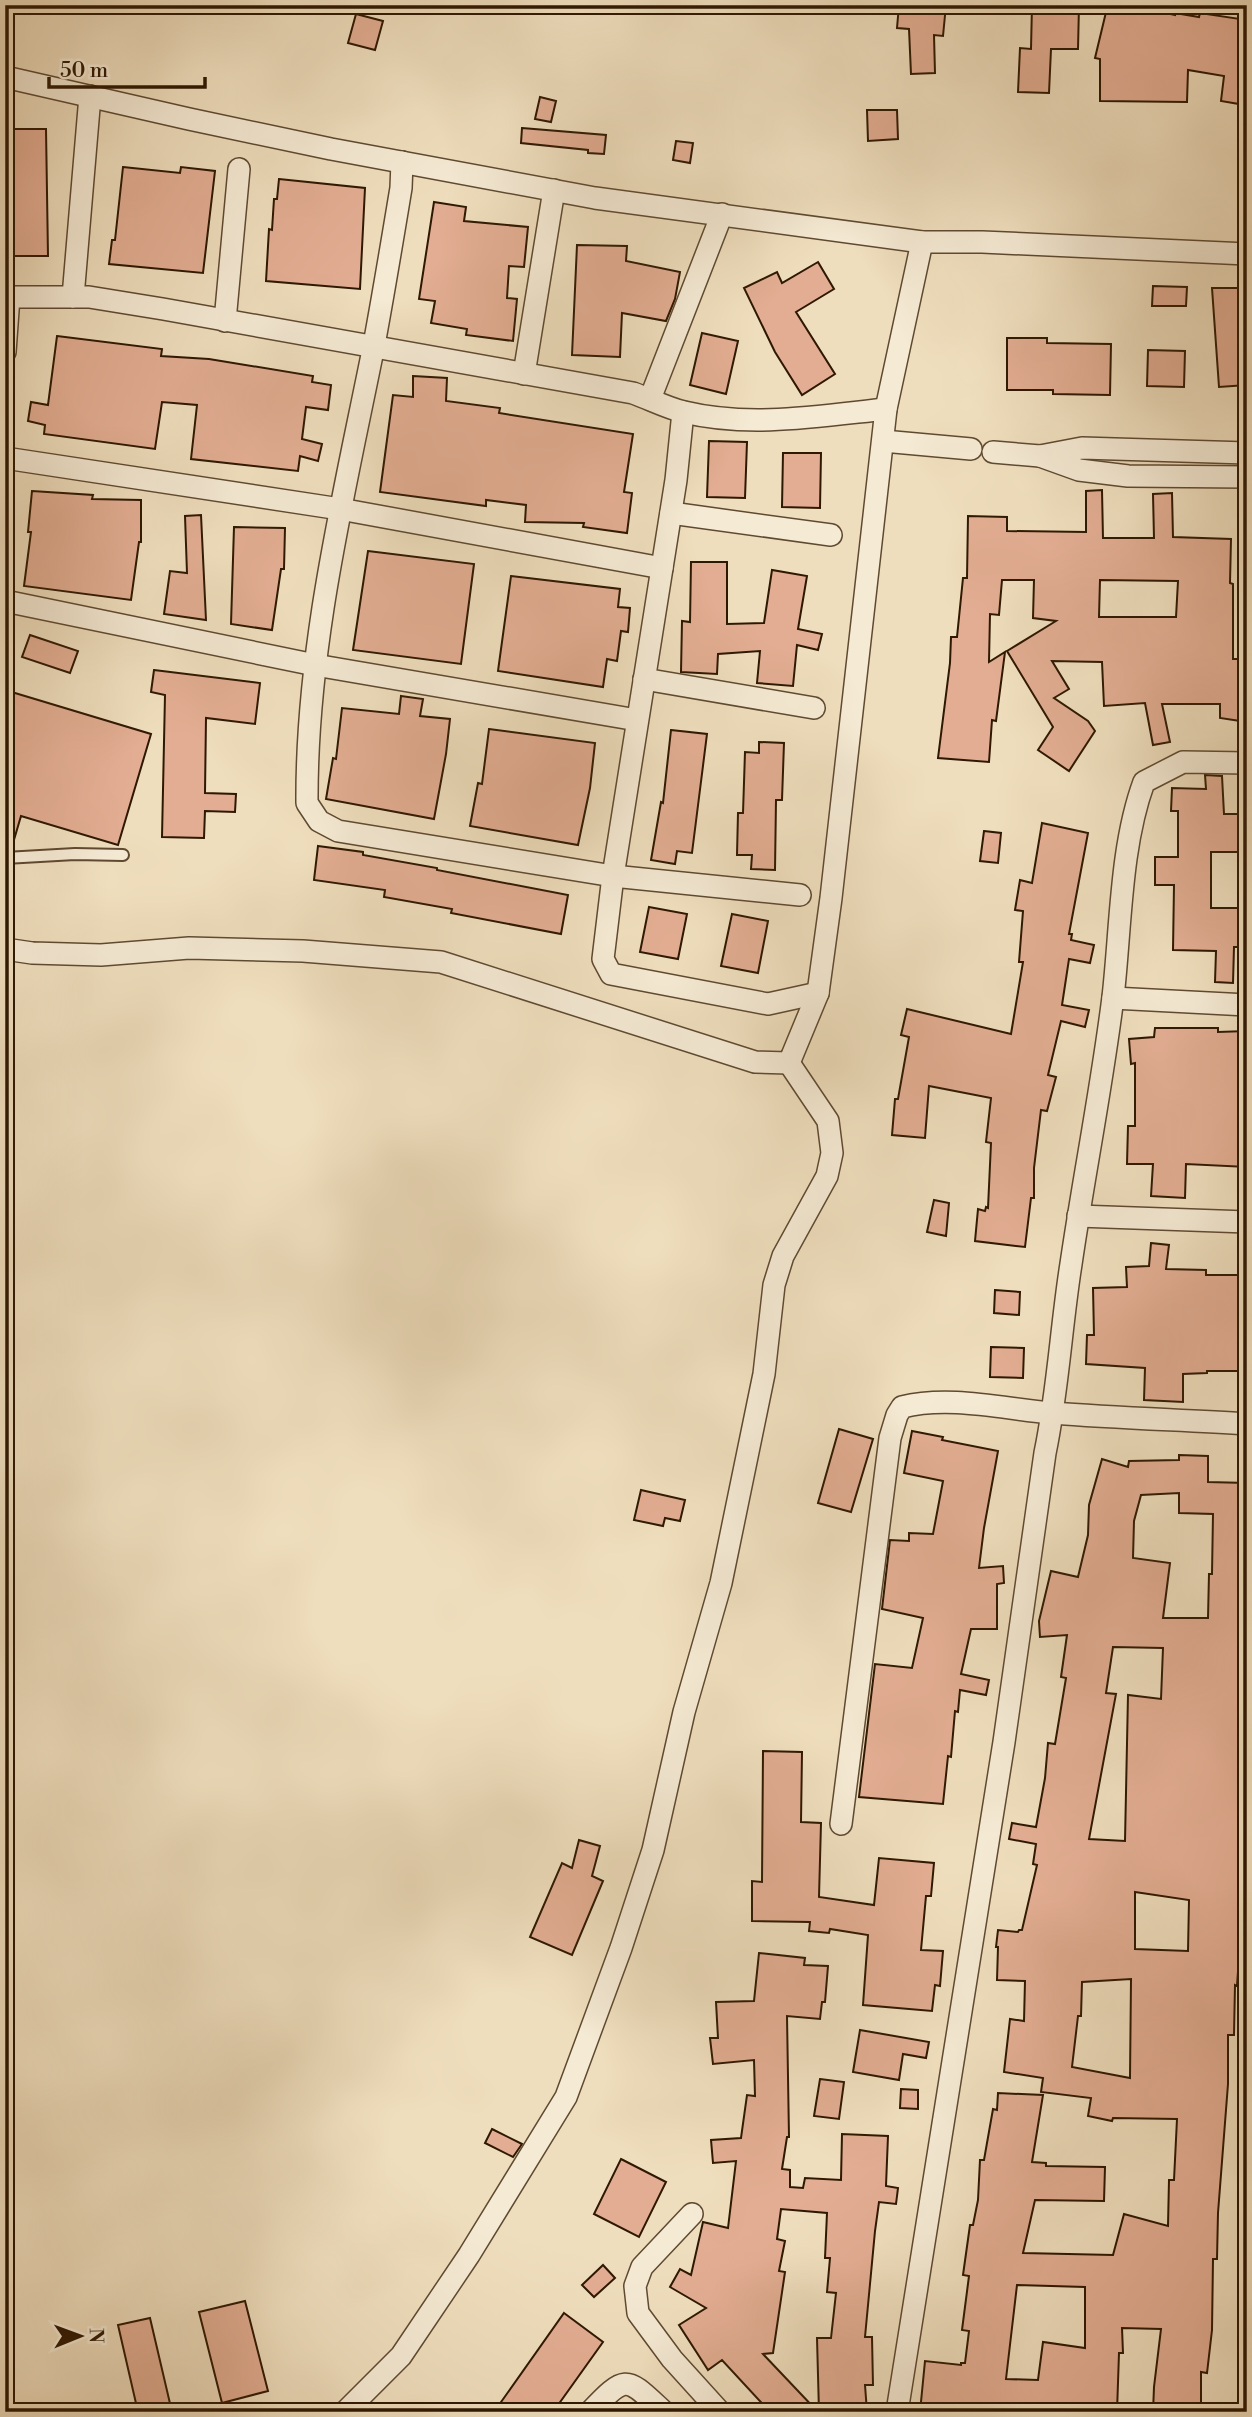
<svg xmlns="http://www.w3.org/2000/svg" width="1252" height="2417" font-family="'Libre Bodoni',serif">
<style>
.building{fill:#e2ad92;stroke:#2f1802;stroke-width:2;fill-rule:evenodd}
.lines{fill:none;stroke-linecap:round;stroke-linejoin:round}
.lane-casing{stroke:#5f4a31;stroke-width:14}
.street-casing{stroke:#5f4a31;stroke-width:24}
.lane{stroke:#f5ead4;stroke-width:10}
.street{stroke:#f5ead4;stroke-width:21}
</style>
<rect width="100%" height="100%" fill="#efdebd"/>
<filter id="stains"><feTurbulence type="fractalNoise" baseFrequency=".00286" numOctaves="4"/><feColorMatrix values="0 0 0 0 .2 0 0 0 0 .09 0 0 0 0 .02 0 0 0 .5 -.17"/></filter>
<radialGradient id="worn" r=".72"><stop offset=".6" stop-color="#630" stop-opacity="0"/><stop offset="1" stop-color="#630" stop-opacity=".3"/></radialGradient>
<g class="building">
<polygon points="899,5 946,5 943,36 934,35 935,73 911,74 909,29 897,28"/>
<polygon points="1032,5 1079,5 1078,49 1051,49 1049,93 1018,92 1020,48 1031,49"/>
<polygon points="1129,5 1175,15 1175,13 1199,17 1200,13 1247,20 1247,79 1243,78 1239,104 1221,101 1224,76 1188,70 1187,102 1100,101 1100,59 1095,58 1107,8 1128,13"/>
<polygon points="356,14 383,21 375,50 348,43"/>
<polygon points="540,97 556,101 551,122 535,119"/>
<polygon points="867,110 897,110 898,139 868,141"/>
<polygon points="522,128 606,135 604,154 588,153 588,150 521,143"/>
<polygon points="10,129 46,129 48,256 12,256"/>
<polygon points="676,141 693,143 690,163 673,160"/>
<polygon points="123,167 180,173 181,167 215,171 203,273 109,264 112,240 115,240"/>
<polygon points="279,179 365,188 360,289 266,281 269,229 272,230 274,199 277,199"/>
<polygon points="434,202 466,207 464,221 528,227 524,267 509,266 507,298 517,299 513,341 466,335 467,329 431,323 435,301 419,299"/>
<polygon points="577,245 627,246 626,261 680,272 675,299 666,321 622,313 620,357 572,355"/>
<polygon points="818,262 834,289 796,312 835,374 802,395 775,352 744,288 777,272 782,283"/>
<polygon points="1153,286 1187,287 1186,306 1152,306"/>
<polygon points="1212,288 1247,288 1247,385 1219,387"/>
<polygon points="702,333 738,341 726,394 690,385"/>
<polygon points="57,336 162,349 161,356 209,359 313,376 312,382 331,385 328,410 306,407 302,439 322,444 318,461 300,456 298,471 191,459 197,405 162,402 155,449 44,434 45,425 28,421 31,402 48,405"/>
<polygon points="1007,338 1047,338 1047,343 1111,344 1110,395 1053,394 1053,390 1007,390"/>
<polygon points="1148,350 1185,351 1184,387 1147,386"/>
<polygon points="413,376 447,378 446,401 500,408 499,413 633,434 624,492 632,493 627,533 583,527 584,523 525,522 526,505 486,500 486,506 380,492 393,395 413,397"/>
<polygon points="709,441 747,442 745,498 707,497"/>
<polygon points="783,453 821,453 820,508 782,507"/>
<path d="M1102,490L1103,538H1154L1153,494L1172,493L1173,537L1231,539L1230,583L1233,584V659H1247V722L1220,718V704H1162L1170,742L1153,745L1145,703L1104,706L1102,662L1052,661L1069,689L1054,698L1088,721L1095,731L1069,771L1038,750L1053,727L1007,651L1056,621L1033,618L1034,580H1002L999,615L990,614L989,662L1005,652L996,721L992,720L989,762L938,758L950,663L951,637H957L963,578H967L968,516L1007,517V531L1086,532V491ZM1100,580L1178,581L1176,617H1099Z"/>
<polygon points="32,491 93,495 92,499 141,500 141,542 139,542 131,600 24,586 31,532 28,532"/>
<polygon points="201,515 206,620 164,614 170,571 187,573 185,516"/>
<polygon points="234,527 285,528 284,569 281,569 272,630 231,624"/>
<polygon points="368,551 474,564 461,664 353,650"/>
<polygon points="691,562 727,562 727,624 764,623 772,570 807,576 798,629 822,634 818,650 797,645 793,686 757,683 760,651 718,654 717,674 681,672 682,621 690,622"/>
<polygon points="511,576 620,589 618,607 630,608 628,632 621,631 617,661 607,659 603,687 498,671"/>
<polygon points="30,635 78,651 70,673 22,657"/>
<polygon points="154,670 260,683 255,724 206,718 205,793 236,794 235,812 205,811 204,838 162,837 165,695 151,692"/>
<polygon points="5,690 151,734 118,845 21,816 11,850 5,850"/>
<polygon points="401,696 423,699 420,716 450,719 446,754 434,819 326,799 333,758 336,759 342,708 399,714"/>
<polygon points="489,729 595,743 590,788 578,845 470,826 478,783 482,784"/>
<polygon points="671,730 707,734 692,853 677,851 675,864 651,860 661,802 663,803"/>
<polygon points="759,742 784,743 782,800 776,800 775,870 751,869 752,855 737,855 738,813 743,813 745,752 759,753"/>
<polygon points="1205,775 1222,776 1224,814 1247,814 1247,852 1211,852 1211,908 1247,908 1247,947 1234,947 1233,983 1215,982 1216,951 1173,950 1174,885 1155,885 1155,857 1178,857 1178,811 1171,811 1172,788 1206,789"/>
<polygon points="1042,823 1088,833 1069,934 1072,934 1071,940 1094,945 1090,963 1069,959 1062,1005 1089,1010 1085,1027 1061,1021 1048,1075 1056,1077 1047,1111 1041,1110 1034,1168 1034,1198 1031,1198 1025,1247 975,1241 978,1209 985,1211 986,1207 988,1208 991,1143 986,1142 991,1098 929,1086 925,1138 892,1135 895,1099 898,1099 909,1037 901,1035 907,1009 1011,1034 1023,962 1019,962 1023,911 1015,910 1020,880 1032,883"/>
<polygon points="984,831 1001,833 998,863 980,861"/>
<polygon points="318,846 363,852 363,855 437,868 437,870 568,895 561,934 451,913 452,909 384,897 385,890 314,880"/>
<polygon points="649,907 687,914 678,959 640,952"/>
<polygon points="732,914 768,921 758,973 721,966"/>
<polygon points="1155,1028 1218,1028 1218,1032 1247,1031 1247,1167 1186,1164 1185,1198 1151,1196 1153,1164 1127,1164 1128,1126 1135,1126 1135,1063 1131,1064 1129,1039 1154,1037"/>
<polygon points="934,1200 949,1203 946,1236 927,1232"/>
<polygon points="1151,1243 1169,1245 1166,1269 1206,1270 1206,1275 1247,1275 1247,1371 1207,1371 1207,1373 1183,1374 1183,1402 1144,1400 1145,1368 1086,1364 1087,1335 1094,1335 1093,1288 1127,1287 1126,1267 1149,1266"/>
<polygon points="995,1290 1020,1292 1019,1315 994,1313"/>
<polygon points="991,1347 1024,1348 1023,1378 990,1377"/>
<polygon points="839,1429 873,1439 851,1512 818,1503"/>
<polygon points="912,1431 943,1437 942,1440 998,1451 984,1528 979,1568 1003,1566 1004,1583 997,1584 997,1629 971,1629 961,1674 989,1680 986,1695 960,1690 958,1712 955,1711 951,1757 948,1756 943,1804 859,1797 875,1664 912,1668 923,1618 882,1609 890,1540 909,1541 909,1533 933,1534 943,1481 904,1473"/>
<path d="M1179,1455L1208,1456V1482L1247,1483V1754L1243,1847H1240V1942L1237,1986L1235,1985L1234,2035H1228V2084L1218,2213L1217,2259H1213L1212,2330L1207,2373L1201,2372V2412H1153L1154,2387L1161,2329L1122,2328L1123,2353H1119L1117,2412L937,2409L936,2412H920L925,2361L961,2365V2363H965L969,2331L962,2330L969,2276L963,2275L970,2225H973L978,2200L980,2160H984L993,2109L997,2110L998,2093L1043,2095L1032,2162L1046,2163V2166L1105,2167L1104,2201L1035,2200L1023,2253L1113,2255L1124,2214L1168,2226L1169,2180H1174L1177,2119L1113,2118L1112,2121L1088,2116L1091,2098L1041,2092L1043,2078L1004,2072L1010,2019L1024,2021L1025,1981L997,1980L998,1947H996L998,1930L1018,1932L1019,1930H1022L1037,1865L1033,1864L1036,1844L1009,1839L1012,1823L1036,1827L1045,1778L1048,1743L1055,1744L1066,1678L1061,1677L1067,1635L1040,1637L1039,1621L1051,1571L1078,1577L1088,1535L1089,1505L1102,1459L1128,1467L1129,1461L1179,1460ZM1179,1493V1513L1213,1514L1212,1574H1209L1208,1618H1163L1170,1563L1133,1558L1134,1521L1141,1495ZM1113,1647L1163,1648L1161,1699L1128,1695L1125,1841L1089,1839L1116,1694L1106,1693ZM1135,1892L1189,1900L1188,1951L1135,1949ZM1131,1979L1130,2078L1072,2067L1078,2016H1081L1082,1982ZM1017,2285L1085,2287V2348L1043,2342L1038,2380L1006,2379Z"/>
<polygon points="641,1490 685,1500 680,1521 665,1518 663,1526 634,1520"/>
<polygon points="763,1751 802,1752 801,1822 821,1823 819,1897 874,1905 879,1858 934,1863 931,1896 926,1896 921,1950 943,1951 940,1986 935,1985 932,2011 863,2005 868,1935 830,1929 829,1933 809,1931 810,1922 752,1921 752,1881 762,1882"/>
<polygon points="579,1840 600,1846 592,1876 603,1881 572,1955 530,1937 562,1863 572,1868"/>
<polygon points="759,1953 805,1958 804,1965 828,1966 825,2002 822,2002 820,2019 787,2016 789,2137 787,2137 782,2169 790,2170 790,2187 803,2188 805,2178 841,2180 842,2134 888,2136 886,2186 898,2188 896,2204 879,2202 875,2231 865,2337 872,2337 873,2385 865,2385 867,2412 819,2412 817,2338 831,2338 836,2293 827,2292 830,2258 825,2258 827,2213 781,2209 777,2239 785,2241 779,2271 785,2272 773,2353 763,2354 818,2412 770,2412 722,2360 708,2370 679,2325 706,2308 670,2287 680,2269 691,2275 703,2222 728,2228 736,2161 713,2163 711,2140 741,2138 747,2095 755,2096 754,2060 713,2064 710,2038 718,2038 716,2002 754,2001"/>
<polygon points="860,2030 929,2042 926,2058 903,2054 899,2080 853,2072"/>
<polygon points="820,2079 844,2082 839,2119 814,2116"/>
<polygon points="901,2089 918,2090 918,2109 900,2108"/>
<polygon points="492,2129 522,2144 513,2157 485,2143"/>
<polygon points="621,2159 666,2182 639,2237 594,2214"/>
<polygon points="603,2265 615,2278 594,2297 582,2285"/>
<polygon points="245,2301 268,2391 222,2403 199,2312"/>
<polygon points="564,2313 603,2342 553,2412 494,2412"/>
<polygon points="150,2318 172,2412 138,2412 118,2325"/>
</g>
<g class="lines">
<g class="lane-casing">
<polyline id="lane" points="5,858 75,854 123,855"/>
</g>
<g class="street-casing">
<g id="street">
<polyline points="5,77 189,119 331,149 595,198 922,242 982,242 1247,254"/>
<path d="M402,162L401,188C392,242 383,297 373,350C343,499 306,650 307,803L319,821L338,831L613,876L800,895"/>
<path d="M5,297H89L163,309L633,393C650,399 667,408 684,412C750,428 820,416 886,409"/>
<polyline points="73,297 90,96"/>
<polyline points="225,321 239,169"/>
<polyline points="5,352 9,297"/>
<polyline points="524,374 554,190"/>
<polyline points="650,399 722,214"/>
<polyline points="683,412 676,480 613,876 603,959 611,974 768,1004 818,993"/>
<polyline points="883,441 971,449"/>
<polyline points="993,452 1040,456 1079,470 1128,476 1247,477"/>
<polyline points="1040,456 1082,448 1247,453"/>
<polyline points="5,458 340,509 662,568"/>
<polyline points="671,513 831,535"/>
<polyline points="5,601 315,665 637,720"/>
<polyline points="644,679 814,708"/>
<polyline points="5,949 32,953 101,955 189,948 303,951 441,962 755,1062 789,1063 818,993 831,898 886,409 922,242"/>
<polyline points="1113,998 1247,1005"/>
<polyline points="1078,1216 1247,1222"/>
<path d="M841,1824L890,1438L897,1415L902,1407C950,1395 1004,1409 1052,1413C1117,1418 1182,1420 1247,1424"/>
<polyline points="692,2214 642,2267 635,2286 638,2313 672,2359 720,2412"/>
<polyline points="345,2412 401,2356 469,2255 566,2097 621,1948 653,1850 684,1712 721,1583 764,1374 774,1285 783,1256 827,1176 832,1153 828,1121 789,1063"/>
<path d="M590,2412C627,2373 626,2377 664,2412"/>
<path d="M897,2412L1004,1742L1045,1453C1058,1391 1061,1327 1071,1264C1084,1175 1102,1086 1113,997C1121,928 1120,847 1144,782L1183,762L1247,763"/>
</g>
</g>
<use href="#lane" class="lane"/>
<use href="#street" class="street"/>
</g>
<rect width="1252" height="2417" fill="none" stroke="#efdebd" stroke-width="28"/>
<rect x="7" y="7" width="1238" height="2403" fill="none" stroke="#2f1802" stroke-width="3.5"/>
<rect x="14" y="14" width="1224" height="2389" fill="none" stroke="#2f1802" stroke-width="2"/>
<g transform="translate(80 2336) rotate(89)" stroke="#f5ead4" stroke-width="5" paint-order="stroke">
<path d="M0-5L12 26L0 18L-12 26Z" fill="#2f1802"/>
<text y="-10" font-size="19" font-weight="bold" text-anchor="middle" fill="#2f1802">N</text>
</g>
<path d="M49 77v10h156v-10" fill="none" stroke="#2f1802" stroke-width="3.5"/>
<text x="60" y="77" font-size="21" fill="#2f1802" stroke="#f5ead4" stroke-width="5" paint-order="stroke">50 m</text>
<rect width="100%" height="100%" filter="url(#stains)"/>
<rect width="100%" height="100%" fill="url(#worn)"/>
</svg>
